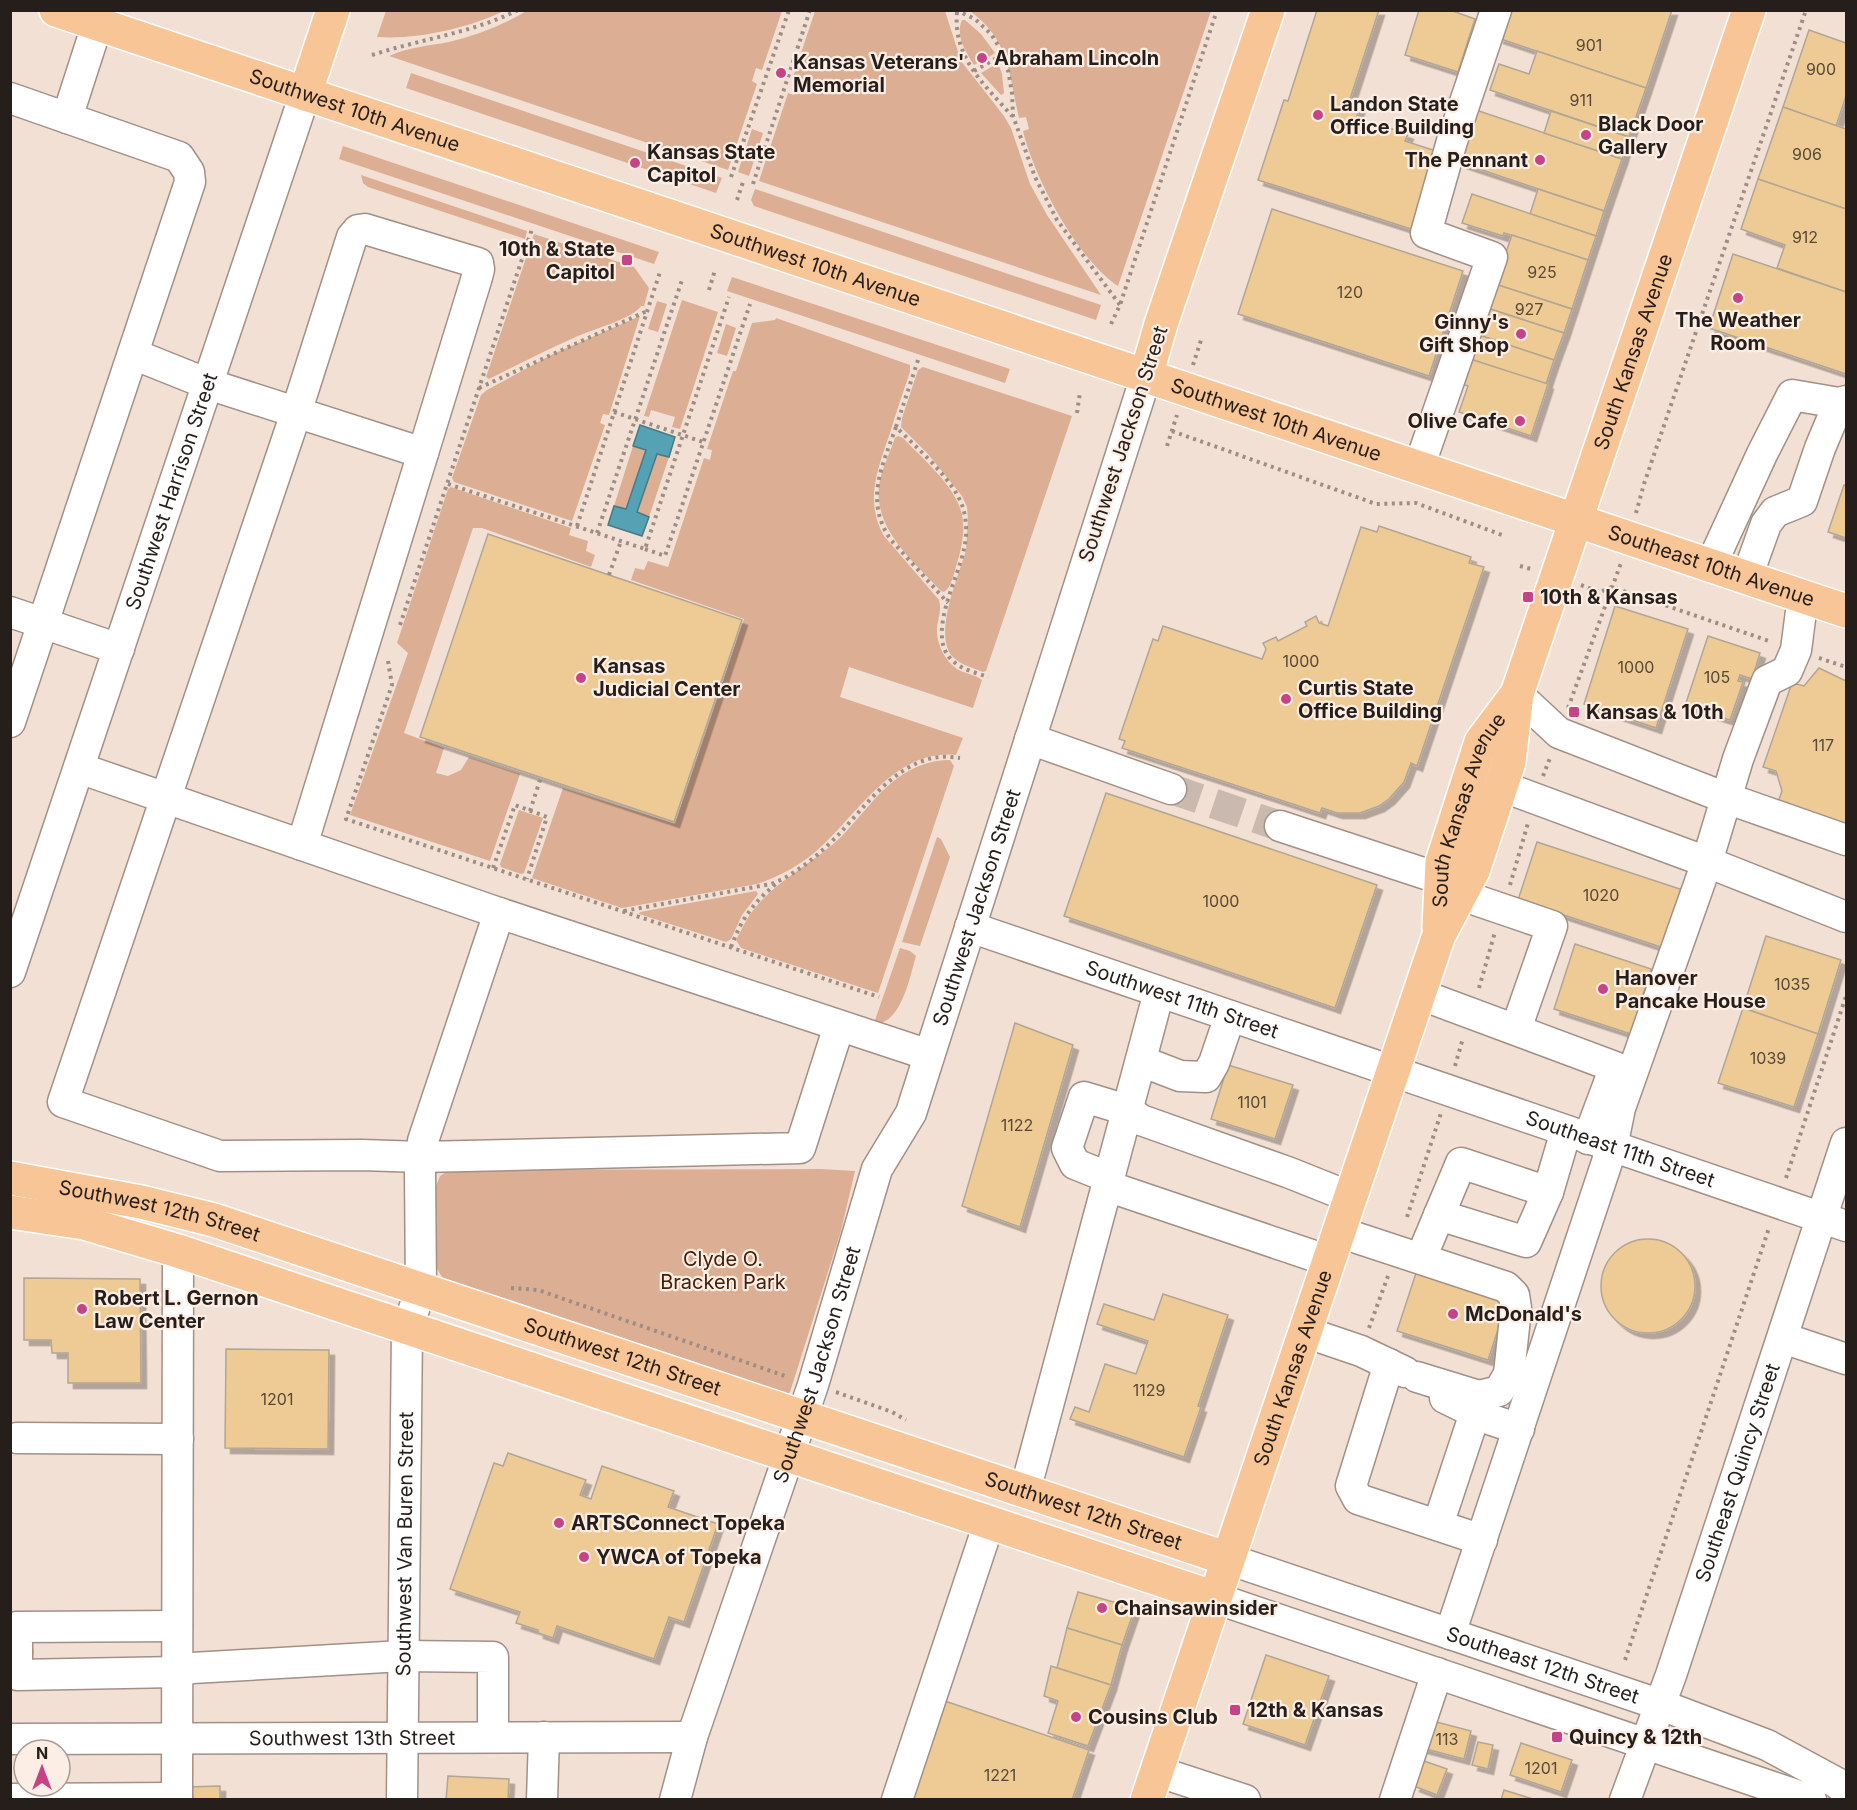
<svg xmlns="http://www.w3.org/2000/svg" width="1857" height="1810" font-family="Inter,sans-serif">
<style>
.green{fill:#dcae94}
.water{fill:#55a2b5;stroke:#477a86;stroke-width:1.5}
.building{fill:#eeca94;stroke:#b1a696;stroke-width:1.5;filter:url(#shadow)}
.lines{fill:none;stroke-linecap:round;stroke-linejoin:round}
.minor-tunnel{stroke:#cab9af;stroke-width:30;stroke-dasharray:30 15;stroke-linecap:butt}
.minor-casing{stroke:#a29086;stroke-width:33}
.major-casing{stroke:#fff;stroke-width:36}
.path{stroke:#9c8e85;stroke-width:4;stroke-dasharray:3 4.5;stroke-linecap:butt}
.minor{stroke:#fff;stroke-width:30}
.major{stroke:#f8c597;stroke-width:33}
.poi-dot{fill:#c74387;stroke:#fdeee5;stroke-width:2}
.labels{text-anchor:middle;stroke-width:4.5;stroke-linejoin:round;paint-order:stroke}
.number-label{font-size:16px;fill:#574938}
.poi-label{font-size:20px;font-weight:bold;fill:#251e1a;stroke:#fdeee5;text-anchor:start}
.street-label{font-size:20px;fill:#251e1a;stroke:#fdeee5}
.park-label{font-size:20px;fill:#442007;stroke:#fdeee5}
</style>
<defs>
<filter id="shadow"><feDropShadow dx="5.5" dy="5.5" stdDeviation="0" flood-color="#0004"/></filter>
</defs>
<rect width="100%" height="100%" fill="#f3e0d4"/>
<g class="green">
<path d="M528,10L782,11L762,70L756,68L752,81L757,84L728,170L389,56C409,47 428,46 449,42C475,36 504,25 528,10Z"/>
<path d="M386,11V10L504,11C469,28 416,40 377,37Z"/>
<polygon points="815,11 945,11 961,61 1004,116 1011,128 1030,184 1047,215 1101,295 759,181 788,93 794,95 798,83 792,80"/>
<path d="M970,11H1211L1118,286C1078,260 1034,178 1023,131L1029,129L1026,117L1019,118C1009,74 1009,39 970,11Z"/>
<path d="M962,20H965L981,34L995,53L987,58L984,52L978,55L981,61L974,65C966,52 955,36 962,20Z"/>
<polygon points="998,63 1002,74 1004,93 1001,95 981,73"/>
<polygon points="411,73 722,178 716,193 406,88"/>
<polygon points="752,129 763,133 749,176 738,172"/>
<polygon points="343,146 659,252 654,264 339,159"/>
<polygon points="361,175 527,231 525,239 368,187 363,183"/>
<polygon points="755,189 1101,305 1096,320 754,206 751,200"/>
<path d="M534,234L634,267L649,288L644,306H641C632,319 594,329 578,336C548,349 519,364 489,379L486,377Z"/>
<polygon points="732,277 1010,369 1005,383 727,291"/>
<polygon points="682,300 718,312 680,429 672,427 675,417 651,410 649,417 644,416"/>
<polygon points="657,301 667,304 658,332 648,329"/>
<polygon points="640,316 609,415 603,414 600,423 605,425 572,521 454,482 452,478 481,395 487,390 553,354"/>
<path d="M776,318L910,365V372C903,392 896,413 890,433C878,468 864,501 884,536L939,600C942,610 938,618 937,628C936,643 944,660 957,669C965,674 975,674 982,680L973,708L849,667L840,697L963,738L956,755C893,748 856,818 814,853C797,867 778,877 757,884L622,908L532,878L563,788L675,824L744,619L631,580L635,568L644,570L648,561L668,567L704,458L710,460L712,450L707,449L733,371H736L752,323L775,320Z"/>
<polygon points="726,324 736,328 727,356 717,353"/>
<path d="M923,367L1072,416L986,671L983,672C973,668 961,665 953,657C932,635 959,576 966,550L968,519L967,507L962,496L928,454L901,427L902,418L918,370Z"/>
<path d="M898,436L903,438C921,457 954,485 961,511C966,527 962,548 957,563C954,572 952,587 944,592L941,591C914,562 874,530 879,486C881,470 890,453 895,438Z"/>
<polygon points="633,446 646,450 625,509 614,506"/>
<polygon points="657,453 669,457 649,517 637,513"/>
<polygon points="451,487 571,528 569,535 588,541 586,551 595,555 591,567 482,528 473,528 404,733 444,748 436,773 448,776 461,770 469,757 520,774 490,861 350,815 408,653 397,643 448,489"/>
<path d="M950,760L954,766L878,993L741,948L736,940C742,929 747,917 755,908C776,881 815,862 841,837C860,818 876,793 899,777C915,766 931,760 950,760Z"/>
<polygon points="519,810 543,818 524,873 521,874 501,867 500,864"/>
<polygon points="937,837 941,839 950,857 920,946 902,942"/>
<polygon points="756,891 758,894 742,915 731,939 726,942 639,914 640,912"/>
<path d="M900,948L910,951L916,956C910,976 901,1026 874,1023Z"/>
<polygon points="821,1169 855,1171 841,1231 790,1392 786,1396 461,1289 443,1279 435,1265 436,1186 440,1176 449,1170"/>
</g>
<polygon class="water" points="640,425 675,437 669,457 657,454 637,512 649,517 642,536 608,525 614,506 626,509 646,450 633,446"/>
<g class="building">
<polygon points="1317,10 1379,10 1349,102 1360,106 1354,125 1377,133 1380,125 1408,134 1405,141 1436,151 1411,229 1258,180 1284,100 1288,101"/>
<polygon points="1419,10 1450,10 1475,19 1458,72 1405,55"/>
<polygon points="1507,10 1672,10 1646,88 1498,38"/>
<polygon points="1809,30 1846,43 1846,96 1836,126 1783,107"/>
<polygon points="1537,51 1646,88 1629,137 1490,90 1499,64 1529,74"/>
<polygon points="1783,107 1846,129 1846,209 1758,179"/>
<polygon points="1476,110 1622,159 1604,211 1458,162"/>
<polygon points="1551,111 1629,137 1622,159 1544,133"/>
<polygon points="1758,179 1846,209 1846,292 1777,268 1785,245 1741,229"/>
<polygon points="1538,189 1604,211 1596,236 1530,214"/>
<polygon points="1472,194 1596,236 1588,260 1504,233 1503,236 1462,223"/>
<polygon points="1272,209 1463,271 1429,376 1238,314"/>
<polygon points="1512,235 1588,260 1572,309 1495,284"/>
<polygon points="1733,254 1846,292 1846,374 1709,328"/>
<polygon points="1495,284 1572,309 1564,333 1487,308"/>
<polygon points="1487,308 1564,333 1554,360 1479,335"/>
<polygon points="1479,335 1554,360 1546,384 1470,359"/>
<polygon points="1470,359 1548,384 1531,436 1459,412 1468,386 1462,384"/>
<polygon points="1844,485 1846,486 1846,538 1828,532"/>
<polygon points="1379,526 1471,557 1469,563 1484,567 1417,766 1411,763 1404,782 1389,799 1379,806 1360,813 1337,813 1322,808 1320,813 1122,748 1125,741 1119,739 1153,639 1158,641 1163,626 1262,659 1266,649 1263,643 1276,637 1278,641 1307,626 1305,622 1316,616 1319,623 1328,626 1361,527 1377,532"/>
<polygon points="488,534 742,620 674,822 420,737"/>
<polygon points="1615,606 1688,629 1656,728 1584,704"/>
<polygon points="1708,636 1760,653 1752,679 1740,675 1738,681 1743,682 1730,720 1685,706"/>
<polygon points="1819,668 1846,681 1846,825 1778,802 1782,791 1776,771 1763,767 1792,683 1804,686"/>
<polygon points="1106,793 1377,885 1335,1008 1064,916"/>
<polygon points="1537,842 1683,890 1664,948 1518,900"/>
<polygon points="1766,936 1841,960 1818,1034 1743,1008"/>
<polygon points="1575,944 1651,969 1631,1034 1554,1009"/>
<polygon points="1743,1008 1818,1034 1794,1107 1718,1083"/>
<polygon points="1015,1023 1073,1045 1020,1227 962,1206"/>
<polygon points="1228,1065 1293,1085 1275,1139 1211,1119"/>
<circle cx="1648" cy="1286" r="47"/>
<polygon points="1418,1267 1509,1296 1488,1360 1397,1331"/>
<polygon points="24,1278 140,1279 141,1383 68,1383 68,1353 52,1353 51,1340 24,1340"/>
<polygon points="1163,1294 1228,1315 1198,1406 1201,1407 1184,1457 1070,1419 1075,1407 1089,1412 1105,1364 1136,1374 1148,1341 1097,1324 1104,1304 1154,1320"/>
<polygon points="226,1349 329,1350 328,1449 225,1448"/>
<polygon points="508,1453 586,1480 580,1495 591,1499 602,1466 674,1491 668,1507 718,1524 684,1622 669,1617 654,1659 557,1626 553,1638 538,1633 538,1630 516,1623 520,1612 450,1589 494,1463 503,1466"/>
<polygon points="1078,1592 1135,1608 1122,1645 1067,1628"/>
<polygon points="1067,1628 1122,1645 1111,1685 1057,1668"/>
<polygon points="1266,1655 1329,1676 1305,1745 1243,1724"/>
<polygon points="1051,1666 1111,1685 1088,1746 1048,1733 1058,1701 1044,1696"/>
<polygon points="945,1701 1089,1750 1072,1800 912,1800"/>
<polygon points="1429,1720 1471,1731 1464,1759 1422,1748"/>
<polygon points="1478,1742 1493,1745 1488,1769 1472,1765"/>
<polygon points="1521,1743 1572,1760 1561,1792 1510,1775"/>
<polygon points="1424,1761 1447,1769 1437,1795 1414,1786"/>
<polygon points="448,1776 509,1779 508,1800 446,1800"/>
<polygon points="220,1786 220,1800 184,1800 184,1787"/>
<polygon points="1504,1790 1536,1800 1501,1800"/>
</g>
<g class="lines">
<polyline class="minor-tunnel" points="1171,789 1280,826"/>
<g class="minor-casing">
<g id="minor">
<polyline points="10,98 179,157 189,172 190,182 10,722"/>
<polyline points="67,118 97,25"/>
<polyline points="133,354 208,384 423,453 302,845"/>
<polyline points="423,453 477,277 479,269 478,263 365,229 358,230 352,237 296,413 63,1102 220,1156 362,1155 421,1157 800,1148 839,1026"/>
<polyline points="1419,467 1492,257 1426,233 1452,141 1496,10"/>
<polyline points="1711,565 1762,454 1792,395 1839,403 1846,401"/>
<polyline points="1747,577 1766,524 1775,512 1802,501 1820,448 1839,403"/>
<polyline points="10,612 119,649"/>
<polyline points="1517,694 1559,733 1726,798 1846,840"/>
<polyline points="1030,739 1171,789"/>
<polyline points="79,768 499,913 929,1055"/>
<polyline points="1501,786 1707,862 1738,759 1767,681 1787,671 1796,650 1803,596"/>
<polyline points="1280,826 1441,879"/>
<polyline points="1461,895 1552,926 1516,1029"/>
<path id="s1" d="M970,927L1846,1226"/>
<path id="s2" d="M10,972L305,94"/>
<polyline points="1419,994 1615,1067 1588,1139"/>
<polyline points="1141,1061 1180,1076 1206,1077 1214,1063 1230,1016"/>
<polyline points="1110,1178 1075,1164 1067,1148 1084,1097 1127,1110 1141,1120 1290,1173 1350,1197"/>
<polyline points="1107,1186 1329,1261"/>
<polyline points="1439,1215 1526,1242 1548,1192 1566,1131"/>
<polyline points="1339,1232 1506,1287 1514,1295 1516,1308 1509,1374 1499,1391 1479,1396 1417,1377"/>
<polyline points="1421,1258 1461,1163 1548,1192"/>
<polyline points="1305,1332 1361,1351 1405,1372"/>
<polyline points="1783,1338 1846,1359"/>
<polyline points="1389,1364 1351,1486 1358,1499 1482,1540"/>
<polyline points="1445,1398 1486,1418 1519,1429"/>
<polyline points="17,1438 178,1439"/>
<polyline points="1025,1491 1159,992"/>
<polyline points="1438,1525 1475,1413"/>
<path id="s3" d="M1228,1559L1661,1705L1767,1745L1837,1783L1846,1791"/>
<polyline points="1215,1598 1811,1800"/>
<polyline points="1450,1634 1612,1147 1620,1108 1707,862 1846,917"/>
<polyline points="10,1651 17,1652 17,1675 177,1672 192,1668 403,1656 493,1657 493,1737"/>
<polyline points="17,1652 17,1627 177,1626"/>
<path id="s4" d="M10,1739L692,1737"/>
<polyline points="1156,1771 1245,1800"/>
<polyline points="10,1799 177,1798"/>
<polyline points="177,1800 178,1251"/>
<path id="s5" d="M402,1800L407,1329L421,1289L420,1172L423,1141L499,913"/>
<polyline points="542,1800 544,1737"/>
<path id="s6" d="M675,1800L692,1737L813,1385L877,1169L911,1113L1146,376"/>
<polyline points="897,1800 989,1523"/>
<polyline points="1395,1800 1437,1673"/>
<path id="s7" d="M1625,1800L1671,1675L1846,1143"/>
</g>
</g>
<g class="major-casing">
<g id="major">
<path id="s8" d="M56,10L1846,611"/>
<polyline points="305,94 333,10"/>
<polyline points="1146,376 1161,324 1268,10"/>
<path id="s9" d="M1439,927L1442,862L1481,742L1517,694"/>
<path id="s10" d="M10,1178L141,1202L214,1220L1228,1559"/>
<polyline points="10,1212 84,1223 178,1251 1215,1598"/>
<path id="s11" d="M1147,1800L1439,935L1473,871L1509,762L1517,694L1749,10"/>
</g>
</g>
<g class="path">
<polyline points="956,10 975,19 991,34 1001,50 1008,70 1012,93 1013,116 1035,177 1057,220 1120,305"/>
<path d="M957,12C953,58 984,84 1012,116"/>
<path d="M372,55C421,39 472,33 518,10"/>
<polyline points="974,71 1002,55"/>
<polyline points="731,177 789,10"/>
<polyline points="753,184 810,10"/>
<polyline points="737,200 743,182"/>
<polyline points="709,290 715,270"/>
<polyline points="1111,324 1120,305 1217,10"/>
<path d="M918,360L896,427C916,447 955,481 963,508C967,521 967,537 964,549C958,580 924,638 954,662C963,670 977,673 988,677"/>
<polyline points="1193,365 1202,337"/>
<polyline points="479,388 647,311"/>
<polyline points="614,412 703,442"/>
<polyline points="1077,413 1080,392"/>
<path d="M896,427C882,467 864,501 891,540L948,603"/>
<polyline points="1172,431 1376,504 1416,503 1502,535"/>
<polyline points="1167,446 1177,415"/>
<polyline points="448,484 645,549 729,297"/>
<polyline points="1636,513 1644,484 1806,10"/>
<polyline points="577,526 660,272"/>
<polyline points="597,533 682,280"/>
<polyline points="645,549 665,556 750,304"/>
<polyline points="1520,566 1531,569"/>
<polyline points="609,575 621,541"/>
<polyline points="1581,585 1600,592 1612,587 1772,642"/>
<polyline points="400,625 532,229"/>
<polyline points="1819,658 1846,667"/>
<polyline points="388,661 392,685 346,819 879,997"/>
<polyline points="1568,708 1621,563"/>
<polyline points="1543,776 1550,758"/>
<polyline points="530,811 541,777"/>
<polyline points="493,868 515,805 547,817 527,879"/>
<polyline points="1510,885 1528,823"/>
<path d="M624,911L771,884C796,875 822,852 841,832C866,805 894,766 933,758C942,756 951,757 960,758"/>
<path d="M731,947C742,918 753,903 777,883"/>
<polyline points="1479,988 1495,932"/>
<polyline points="1455,1066 1463,1038"/>
<polyline points="1786,1178 1846,996"/>
<polyline points="1407,1217 1441,1113"/>
<polyline points="511,1288 538,1290 788,1377"/>
<polyline points="1369,1328 1388,1276"/>
<polyline points="836,1392 892,1412 906,1420"/>
<polyline points="1625,1660 1769,1228"/>
</g>
<use href="#minor" class="minor"/>
<use href="#major" class="major"/>
</g>
<g class="poi-dot">
<circle cx="982" cy="58" r="6"/>
<circle cx="781" cy="73" r="6"/>
<circle cx="1318" cy="115" r="6"/>
<circle cx="1586" cy="135" r="6"/>
<circle cx="1540" cy="160" r="6"/>
<circle cx="635" cy="163" r="6"/>
<rect x="621" y="254" width="12" height="12" rx="3"/>
<circle cx="1738" cy="298" r="6"/>
<circle cx="1521" cy="334" r="6"/>
<circle cx="1520" cy="421" r="6"/>
<rect x="1522" y="591" width="12" height="12" rx="3"/>
<circle cx="581" cy="678" r="6"/>
<circle cx="1286" cy="699" r="6"/>
<rect x="1568" y="706" width="12" height="12" rx="3"/>
<circle cx="1603" cy="989" r="6"/>
<circle cx="82" cy="1309" r="6"/>
<circle cx="1453" cy="1314" r="6"/>
<circle cx="559" cy="1523" r="6"/>
<circle cx="584" cy="1557" r="6"/>
<circle cx="1102" cy="1608" r="6"/>
<rect x="1229" y="1704" width="12" height="12" rx="3"/>
<circle cx="1076" cy="1717" r="6"/>
<rect x="1551" y="1731" width="12" height="12" rx="3"/>
</g>
<g class="labels">
<g class="number-label">
<text x="1589" y="51">901</text>
<text x="1821" y="75">900</text>
<text x="1581" y="106">911</text>
<text x="1807" y="160">906</text>
<text x="1805" y="243">912</text>
<text x="1542" y="278">925</text>
<text x="1350" y="298">120</text>
<text x="1529" y="315">927</text>
<text x="1301" y="667">1000</text>
<text x="1636" y="673">1000</text>
<text x="1717" y="683">105</text>
<text x="1823" y="751">117</text>
<text x="1601" y="901">1020</text>
<text x="1221" y="907">1000</text>
<text x="1792" y="990">1035</text>
<text x="1768" y="1064">1039</text>
<text x="1252" y="1108">1101</text>
<text x="1017" y="1131">1122</text>
<text x="1149" y="1396">1129</text>
<text x="277" y="1405">1201</text>
<text x="1447" y="1745">113</text>
<text x="1541" y="1774">1201</text>
<text x="1000" y="1781">1221</text>
</g>
<g class="poi-label">
<text x="994" y="65">Abraham Lincoln</text>
<text x="793" y="69">Kansas Veterans'<tspan x="793" dy="23">Memorial</tspan></text>
<text x="1330" y="111">Landon State<tspan x="1330" dy="23">Office Building</tspan></text>
<text x="1598" y="131">Black Door<tspan x="1598" dy="23">Gallery</tspan></text>
<text x="647" y="159">Kansas State<tspan x="647" dy="23">Capitol</tspan></text>
<text x="1528" y="167" text-anchor="end">The Pennant</text>
<text x="615" y="256" text-anchor="end">10th &amp; State<tspan x="615" dy="23">Capitol</tspan></text>
<text x="1738" y="327" text-anchor="middle">The Weather<tspan x="1738" dy="23">Room</tspan></text>
<text x="1509" y="329" text-anchor="end">Ginny's<tspan x="1509" dy="23">Gift Shop</tspan></text>
<text x="1508" y="428" text-anchor="end">Olive Cafe</text>
<text x="1540" y="604">10th &amp; Kansas</text>
<text x="593" y="673">Kansas<tspan x="593" dy="23">Judicial Center</tspan></text>
<text x="1298" y="695">Curtis State<tspan x="1298" dy="23">Office Building</tspan></text>
<text x="1586" y="719">Kansas &amp; 10th</text>
<text x="1615" y="985">Hanover<tspan x="1615" dy="23">Pancake House</tspan></text>
<text x="94" y="1305">Robert L. Gernon<tspan x="94" dy="23">Law Center</tspan></text>
<text x="1465" y="1321">McDonald's</text>
<text x="571" y="1530">ARTSConnect Topeka</text>
<text x="596" y="1564">YWCA of Topeka</text>
<text x="1114" y="1615">Chainsawinsider</text>
<text x="1247" y="1717">12th &amp; Kansas</text>
<text x="1088" y="1724">Cousins Club</text>
<text x="1569" y="1744">Quincy &amp; 12th</text>
</g>
<g class="street-label">
<text dy="7" stroke="none"><textPath href="#s8" startOffset="315">Southwest 10th Avenue</textPath></text>
<text dy="7" stroke="none"><textPath href="#s8" startOffset="801">Southwest 10th Avenue</textPath></text>
<text dy="7" stroke="none"><textPath href="#s11" startOffset="1530">South Kansas Avenue</textPath></text>
<text dy="7" stroke="none"><textPath href="#s8" startOffset="1287">Southwest 10th Avenue</textPath></text>
<text transform="translate(1123 444) rotate(-72)" y="7">Southwest Jackson Street</text>
<text dy="7" stroke="none"><textPath href="#s2" startOffset="507">Southwest Harrison Street</textPath></text>
<text dy="7" stroke="none"><textPath href="#s8" startOffset="1746">Southeast 10th Avenue</textPath></text>
<text dy="7" stroke="none"><textPath href="#s9" startOffset="122">South Kansas Avenue</textPath></text>
<text dy="7" stroke="none"><textPath href="#s6" startOffset="944">Southwest Jackson Street</textPath></text>
<text dy="7" stroke="none"><textPath href="#s1" startOffset="224">Southwest 11th Street</textPath></text>
<text dy="7" stroke="none"><textPath href="#s1" startOffset="687">Southeast 11th Street</textPath></text>
<text dy="7" stroke="none"><textPath href="#s10" startOffset="153">Southwest 12th Street</textPath></text>
<text dy="7" stroke="none"><textPath href="#s10" startOffset="639">Southwest 12th Street</textPath></text>
<text dy="7" stroke="none"><textPath href="#s6" startOffset="458">Southwest Jackson Street</textPath></text>
<text dy="7" stroke="none"><textPath href="#s11" startOffset="456">South Kansas Avenue</textPath></text>
<text dy="7" stroke="none"><textPath href="#s7" startOffset="346">Southeast Quincy Street</textPath></text>
<text dy="7" stroke="none"><textPath href="#s10" startOffset="1125">Southwest 12th Street</textPath></text>
<text dy="7" stroke="none"><textPath href="#s5" startOffset="256">Southwest Van Buren Street</textPath></text>
<text dy="7" stroke="none"><textPath href="#s3" startOffset="332">Southeast 12th Street</textPath></text>
<text dy="7" stroke="none"><textPath href="#s4" startOffset="342">Southwest 13th Street</textPath></text>
</g>
<g class="park-label">
<text x="723" y="1266">Clyde O.<tspan x="723" dy="23">Bracken Park</tspan></text>
</g>
</g>
<rect width="1857" height="1810" fill="none" stroke="#251e1a" stroke-width="24"/>
<g transform="translate(42 1768)"><circle r="28" fill="#fdeee5" stroke="#a79b94" stroke-width="1.5"/>
<path d="M0-4.5L10 22L0 15L-10 22Z" fill="#c74387"/>
<text y="-9" font-size="16" font-weight="bold" text-anchor="middle" fill="#251e1a">N</text>
</g>
</svg>
